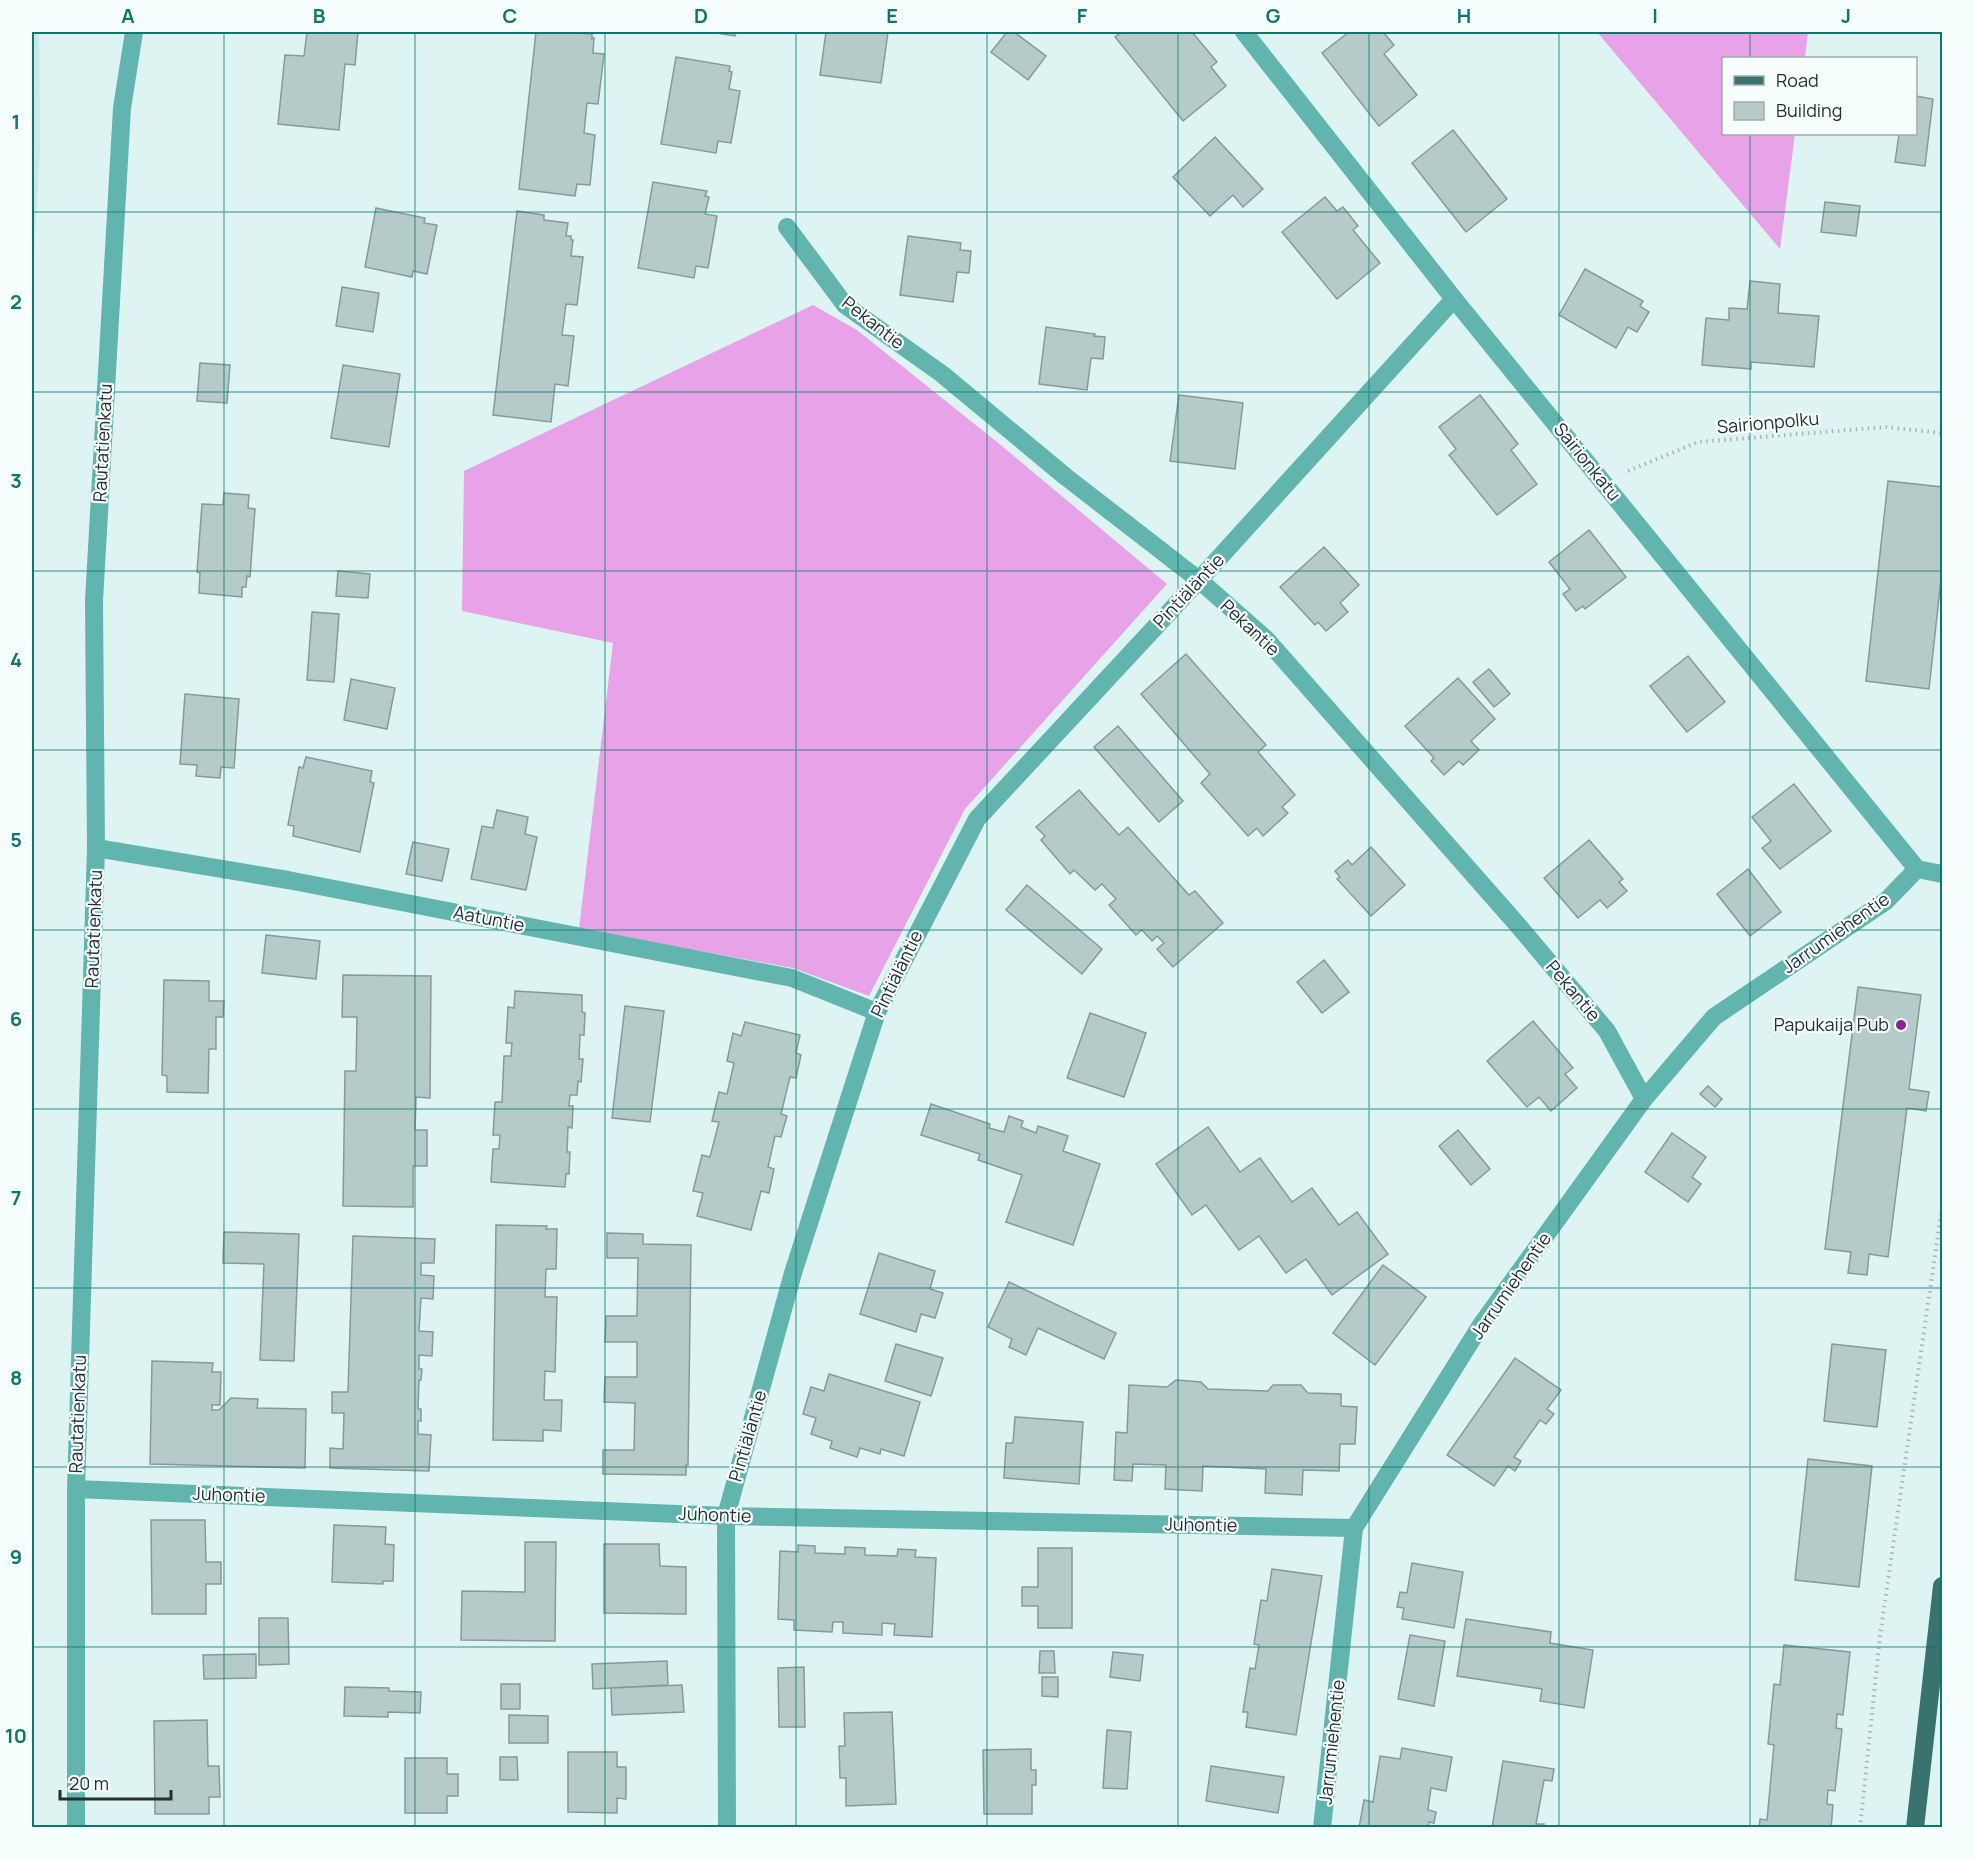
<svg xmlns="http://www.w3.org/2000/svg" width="1974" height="1859" font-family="Manrope,sans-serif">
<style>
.built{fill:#c9e9e5}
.forest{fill:#e7a2e8}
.building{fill:#b4cbc8;stroke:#869b99;stroke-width:1.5}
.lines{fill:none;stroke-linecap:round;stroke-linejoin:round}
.path{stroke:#a4b7b5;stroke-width:4;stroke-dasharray:1.5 4.5;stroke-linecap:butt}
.minor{stroke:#62b5ae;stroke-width:18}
.major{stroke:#38736e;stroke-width:18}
.grid{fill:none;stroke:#0f766e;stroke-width:1.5;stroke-opacity:0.55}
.poi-dot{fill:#89258e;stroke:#f5fefd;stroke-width:2}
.labels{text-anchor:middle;stroke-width:4.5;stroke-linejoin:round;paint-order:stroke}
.street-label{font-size:18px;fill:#262f2e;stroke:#f5fefd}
.poi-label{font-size:18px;fill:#262f2e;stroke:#f5fefd;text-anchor:end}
.neatline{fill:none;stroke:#0f766e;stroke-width:2}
.grid-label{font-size:20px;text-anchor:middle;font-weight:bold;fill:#0f766e}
</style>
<rect width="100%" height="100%" fill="#ddf4f2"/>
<polygon class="built" points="32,32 39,32 40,149 32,291"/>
<g class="forest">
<polygon points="1597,32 1808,32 1805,58 1724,58 1724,134 1795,134 1780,249"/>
<polygon points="813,305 857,330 997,442 1167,584 965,809 869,996 793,968 579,929 613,643 462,611 464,471"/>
</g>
<g class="building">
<polygon points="307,32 358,32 355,65 345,64 339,130 278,124 285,55 304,56"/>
<polygon points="536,32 567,32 592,34 592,39 594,38 593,53 604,54 598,104 587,103 584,133 595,135 590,185 577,184 575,196 519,189"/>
<polygon points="710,32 736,32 735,36"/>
<polygon points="826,32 888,32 881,83 820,75"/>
<polygon points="1007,32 1014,32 1046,56 1028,80 991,52"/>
<polygon points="1122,32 1192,32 1217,62 1211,67 1226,86 1183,121 1115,37"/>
<polygon points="1349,32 1383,32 1394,45 1384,54 1417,95 1379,126 1322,53"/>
<polygon points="676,57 730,66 729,71 732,72 729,89 740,91 731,143 718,141 716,153 661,144"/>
<polygon points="1916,96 1933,99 1925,166 1895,162 1899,134 1916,134"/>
<polygon points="1453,130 1507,199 1466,232 1412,163"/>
<polygon points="1215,137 1263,189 1243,207 1233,195 1210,216 1173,177"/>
<polygon points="653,182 707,191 705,196 709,197 705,214 717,216 708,268 696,266 694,278 638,268"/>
<polygon points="1325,197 1337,211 1343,207 1358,226 1353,230 1380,263 1337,299 1282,232"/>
<polygon points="1825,202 1860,206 1856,236 1821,232"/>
<polygon points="376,208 425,218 424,223 437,225 427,274 413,271 412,277 365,267"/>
<polygon points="517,211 544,215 544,220 568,223 566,236 571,236 571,240 573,240 571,256 583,257 577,305 566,304 562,335 574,336 568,386 555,384 551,422 493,415"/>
<polygon points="908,236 961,243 960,250 971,251 969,273 957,272 953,302 900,295"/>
<polygon points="1585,269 1643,301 1640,306 1649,312 1637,332 1628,327 1616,348 1559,315"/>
<polygon points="1750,281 1780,284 1778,313 1819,316 1814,367 1751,362 1751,369 1702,365 1706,318 1729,320 1729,308 1747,309"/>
<polygon points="342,287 379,293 373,332 336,326"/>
<polygon points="1046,327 1095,334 1094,336 1105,337 1103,359 1091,358 1087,390 1039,384"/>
<polygon points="200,363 230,365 227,403 197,401"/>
<polygon points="343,365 400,374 389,447 331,438"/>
<polygon points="1179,395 1243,403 1235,469 1170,461"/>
<polygon points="1480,395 1518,444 1511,450 1537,484 1497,515 1449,455 1456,449 1439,427"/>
<polygon points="1888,481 1942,487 1942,570 1929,689 1866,681"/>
<polygon points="224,493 249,495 248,508 255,509 250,577 247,576 246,587 242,587 242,597 199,593 200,573 197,572 202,504 223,505"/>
<polygon points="1589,530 1626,577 1585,609 1583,606 1576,611 1563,594 1570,589 1549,562"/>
<polygon points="1324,547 1359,585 1340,603 1348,612 1326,631 1318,622 1315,625 1280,587"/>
<polygon points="338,571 370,574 368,598 336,596"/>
<polygon points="312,612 339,614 334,682 307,680"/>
<polygon points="1186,654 1266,745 1258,752 1295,795 1282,807 1288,813 1263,836 1257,828 1248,836 1201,783 1210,774 1141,694"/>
<polygon points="1688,656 1725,702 1687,732 1650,686"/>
<polygon points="1489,669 1510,694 1494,707 1473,682"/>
<polygon points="1458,678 1495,719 1471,741 1479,750 1463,765 1459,761 1444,775 1431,761 1434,758 1405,726"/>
<polygon points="351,679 395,688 387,729 344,720"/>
<polygon points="185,694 239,699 234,768 221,767 220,778 196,776 197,765 180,764"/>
<polygon points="1118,726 1183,801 1159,822 1094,747"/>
<polygon points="306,757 372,771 370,782 374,783 360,852 293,836 294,826 288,825 299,767 303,768"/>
<polygon points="1794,784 1831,831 1780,869 1762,848 1771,841 1752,817"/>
<polygon points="1079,790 1119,835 1128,827 1189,895 1195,891 1223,923 1173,967 1157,949 1164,943 1157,936 1152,941 1142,930 1136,935 1109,905 1116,899 1102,884 1095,890 1074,870 1070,874 1041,840 1045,836 1036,827"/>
<polygon points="497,810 528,817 525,834 537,837 526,890 471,879 482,826 493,828"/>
<polygon points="1589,840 1623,879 1619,882 1627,891 1607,908 1600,900 1578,918 1544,878"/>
<polygon points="413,842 449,849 442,881 406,874"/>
<polygon points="1371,847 1405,885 1371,916 1337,879 1340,877 1335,871 1348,860 1352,865"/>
<polygon points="1748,869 1781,912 1750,936 1717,894"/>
<polygon points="1027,885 1102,949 1082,974 1006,910"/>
<polygon points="266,935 320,941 316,979 262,973"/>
<polygon points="1324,960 1349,992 1322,1013 1297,982"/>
<polygon points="343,975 431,976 430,1098 416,1097 415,1130 427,1130 427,1166 413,1166 413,1207 343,1206 345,1071 356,1071 357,1017 342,1017"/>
<polygon points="164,980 209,981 209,1001 224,1001 223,1017 216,1017 216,1049 209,1049 208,1093 167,1092 167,1076 162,1075"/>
<polygon points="1858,987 1921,995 1909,1089 1929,1092 1926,1111 1907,1108 1888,1257 1869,1254 1867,1275 1848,1273 1851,1252 1825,1249"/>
<polygon points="515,991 582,995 582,1012 585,1013 584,1035 580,1035 579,1059 583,1059 581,1082 578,1081 577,1095 570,1095 569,1106 573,1106 572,1128 568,1127 567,1152 570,1152 569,1174 566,1174 565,1187 491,1182 493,1149 499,1149 500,1135 493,1135 495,1102 502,1102 504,1056 511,1056 512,1043 506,1043 508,1007 514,1008"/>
<polygon points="625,1006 664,1011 650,1122 612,1118"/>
<polygon points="1090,1013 1146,1033 1124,1097 1067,1078"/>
<polygon points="1533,1021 1573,1068 1565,1074 1577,1088 1551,1111 1539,1097 1527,1107 1487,1061"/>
<polygon points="745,1022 800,1035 796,1053 801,1055 796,1078 790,1077 781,1114 787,1116 781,1137 775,1136 768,1167 774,1169 769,1193 761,1191 751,1230 697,1216 703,1193 693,1191 702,1155 710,1157 719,1122 712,1121 719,1092 727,1094 734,1063 727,1061 733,1033 741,1036"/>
<polygon points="1708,1086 1722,1099 1715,1107 1700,1094"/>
<polygon points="931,1104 990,1124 989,1128 1004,1132 1009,1116 1023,1121 1021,1127 1036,1133 1038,1126 1068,1136 1063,1151 1100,1164 1073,1245 1006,1222 1022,1175 978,1160 980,1154 921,1135"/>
<polygon points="1208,1127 1240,1172 1260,1158 1292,1202 1312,1188 1339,1225 1357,1212 1388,1254 1332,1295 1306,1259 1286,1273 1259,1236 1239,1250 1206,1205 1192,1215 1156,1164"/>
<polygon points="1458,1130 1490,1169 1471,1185 1439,1146"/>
<polygon points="1672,1133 1706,1157 1692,1177 1701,1184 1688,1202 1645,1172"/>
<polygon points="496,1225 547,1226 546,1229 557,1229 556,1269 546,1269 545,1297 557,1297 555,1372 545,1371 544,1400 562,1400 561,1431 543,1430 543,1441 493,1440"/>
<polygon points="224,1232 299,1234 294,1361 260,1360 264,1264 223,1263"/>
<polygon points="607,1233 643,1234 643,1244 691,1245 688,1465 686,1465 686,1475 603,1474 603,1450 634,1450 635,1403 604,1402 605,1377 637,1377 637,1342 605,1342 606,1316 637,1316 638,1258 607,1258"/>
<polygon points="353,1236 435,1239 434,1263 421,1263 421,1275 434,1276 433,1299 421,1298 419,1331 433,1332 432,1356 419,1355 419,1369 422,1369 421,1380 419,1380 418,1409 421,1409 421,1421 418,1421 418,1434 431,1435 429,1471 330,1468 330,1448 343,1449 344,1413 332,1413 332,1392 348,1392"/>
<polygon points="879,1253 935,1271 930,1289 943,1293 935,1318 921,1314 916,1332 860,1314"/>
<polygon points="1383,1265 1426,1297 1375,1365 1333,1333"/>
<polygon points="1009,1282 1116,1333 1104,1359 1038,1328 1026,1355 1009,1347 1012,1339 988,1327"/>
<polygon points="896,1344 943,1358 931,1396 885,1381"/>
<polygon points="1832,1344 1886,1350 1877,1427 1824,1421"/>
<polygon points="1515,1358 1561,1390 1547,1409 1554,1414 1546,1424 1540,1420 1514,1457 1521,1461 1515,1471 1508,1466 1494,1486 1447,1455"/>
<polygon points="152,1361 213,1363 212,1372 221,1372 220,1405 212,1405 212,1410 219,1410 231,1398 258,1399 257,1408 306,1409 305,1468 150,1464"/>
<polygon points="829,1374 920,1402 904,1456 881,1449 880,1454 860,1448 857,1457 830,1448 832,1441 811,1434 816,1418 803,1414 811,1387 824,1391"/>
<polygon points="1176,1380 1201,1382 1208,1389 1268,1391 1273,1385 1301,1385 1308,1393 1341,1394 1341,1406 1357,1407 1355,1444 1340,1444 1339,1471 1303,1470 1302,1495 1265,1493 1266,1469 1203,1466 1202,1491 1165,1489 1166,1465 1133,1464 1132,1481 1114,1480 1116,1432 1127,1433 1129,1385 1167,1387"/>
<polygon points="1015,1417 1083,1422 1079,1484 1004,1478 1006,1443 1013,1443"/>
<polygon points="1808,1459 1872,1466 1859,1587 1795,1580"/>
<polygon points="151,1520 205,1520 206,1562 221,1562 221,1584 206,1584 206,1614 152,1614"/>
<polygon points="334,1525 386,1527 385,1544 394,1545 393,1581 383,1581 383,1584 332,1582"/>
<polygon points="525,1542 556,1542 555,1641 461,1640 462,1591 525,1592"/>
<polygon points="604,1544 659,1544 660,1566 686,1567 686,1614 604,1613"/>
<polygon points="798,1545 815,1546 815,1553 845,1554 845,1547 865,1548 865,1555 897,1556 898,1549 916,1550 915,1557 936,1558 932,1637 894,1635 895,1624 882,1623 882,1635 843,1633 843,1622 833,1622 832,1632 794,1630 794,1620 778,1619 780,1551 798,1552"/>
<polygon points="1038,1548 1072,1548 1072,1628 1038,1628 1038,1606 1022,1606 1022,1587 1038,1587"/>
<polygon points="1412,1563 1463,1572 1454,1628 1402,1619 1404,1608 1397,1607 1400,1592 1407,1593"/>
<polygon points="1272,1569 1322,1576 1296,1735 1246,1727 1248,1712 1243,1712 1250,1668 1255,1669 1259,1645 1254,1644 1261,1600 1267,1601"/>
<polygon points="259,1618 288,1618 289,1664 259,1665"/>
<polygon points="1466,1619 1551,1632 1550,1643 1593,1650 1584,1708 1540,1701 1542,1689 1457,1676"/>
<polygon points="1410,1635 1445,1641 1434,1706 1398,1699"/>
<polygon points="1784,1645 1850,1652 1843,1715 1837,1714 1836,1728 1842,1729 1835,1791 1828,1790 1827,1804 1833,1805 1831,1828 1759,1828 1760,1819 1767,1820 1774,1745 1768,1744 1774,1684 1780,1685"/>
<polygon points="1040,1651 1054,1651 1055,1673 1039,1673"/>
<polygon points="1113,1652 1143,1655 1140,1681 1110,1677"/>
<polygon points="256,1654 256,1678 204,1679 203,1655"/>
<polygon points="667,1661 668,1685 593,1689 592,1664"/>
<polygon points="804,1667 805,1727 779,1727 778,1668"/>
<polygon points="1042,1677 1058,1677 1058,1697 1042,1696"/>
<rect x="501" y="1684" width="19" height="25"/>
<polygon points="682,1685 684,1712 612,1715 611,1688"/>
<polygon points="345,1687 389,1688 389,1691 421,1692 420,1713 388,1712 388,1717 344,1716"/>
<polygon points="892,1712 896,1804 846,1806 846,1778 840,1778 839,1746 845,1746 844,1713"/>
<polygon points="509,1715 548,1716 548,1743 509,1743"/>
<polygon points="207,1720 208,1766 219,1766 220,1797 209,1797 209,1814 155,1814 154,1721"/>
<polygon points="1107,1730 1131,1732 1127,1789 1103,1788"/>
<polygon points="1402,1748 1452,1757 1446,1791 1431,1788 1428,1810 1436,1812 1434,1823 1429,1822 1428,1828 1359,1828 1364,1800 1373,1802 1380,1756 1400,1759"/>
<polygon points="1031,1749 1031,1770 1036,1770 1036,1785 1032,1785 1032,1814 984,1814 983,1750"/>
<polygon points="568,1752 617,1752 617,1767 626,1767 626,1799 617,1798 617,1813 568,1812"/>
<polygon points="500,1757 517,1757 518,1780 500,1780"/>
<polygon points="405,1758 447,1758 447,1774 458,1774 458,1796 447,1796 447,1813 405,1813"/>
<polygon points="1503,1761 1554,1769 1552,1781 1544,1780 1536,1824 1544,1824 1543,1828 1492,1828"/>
<polygon points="1211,1766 1284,1777 1278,1813 1206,1801"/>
</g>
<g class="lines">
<g class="path">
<polyline points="1628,471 1698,442 1886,427 1942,433"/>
<polyline points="1860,1828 1880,1636 1942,1207"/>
</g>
<g class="minor">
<polyline points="1244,32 1454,299 1917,869 1942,874"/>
<polyline points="787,227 845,305 942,374 1066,477 1199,580 1266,639 1516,923 1607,1031 1644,1099"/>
<polyline points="96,848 288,880 792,978 877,1012"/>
<polyline points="76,1489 726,1516 1354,1528"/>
<polyline points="76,1828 76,1489 96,848 94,601 122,108 134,32"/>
<polyline points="727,1828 726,1516 793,1273 877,1012 977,819 1199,580 1454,299"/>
<polyline points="1322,1828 1354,1528 1481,1325 1644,1099 1714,1017 1886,901 1917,869"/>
</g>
<polyline class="major" points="1915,1828 1942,1586"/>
</g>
<path class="grid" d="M224,32V1828M415,32V1828M605,32V1828M796,32V1828M987,32V1828M1178,32V1828M1369,32V1828M1559,32V1828M1750,32V58M1750,134V1828M32,212H1942M32,392H1942M32,571H1942M32,750H1942M32,930H1942M32,1109H1942M32,1288H1942M32,1467H1942M32,1647H1942"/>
<circle class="poi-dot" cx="1901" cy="1025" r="6"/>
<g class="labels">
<g class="street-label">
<text transform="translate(873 323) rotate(38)" y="6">Pekantie</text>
<text transform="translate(1768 423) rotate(-5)" y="6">Sairionpolku</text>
<text transform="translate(103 443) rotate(-87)" y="6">Rautatienkatu</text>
<text transform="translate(1587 462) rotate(51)" y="6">Sairionkatu</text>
<text transform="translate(1189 591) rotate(-47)" y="6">Pintiäläntie</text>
<text transform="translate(1250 628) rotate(43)" y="6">Pekantie</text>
<text transform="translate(489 919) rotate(11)" y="6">Aatuntie</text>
<text transform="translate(94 929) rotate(-88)" y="6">Rautatienkatu</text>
<text transform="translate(1836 933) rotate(-35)" y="6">Jarrumiehentie</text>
<text transform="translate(897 974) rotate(-64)" y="6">Pintiäläntie</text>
<text transform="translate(1573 991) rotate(50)" y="6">Pekantie</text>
<text transform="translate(1511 1286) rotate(-55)" y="6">Jarrumiehentie</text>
<text transform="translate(78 1414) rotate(-88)" y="6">Rautatienkatu</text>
<text transform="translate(748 1436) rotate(-74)" y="6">Pintiäläntie</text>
<text transform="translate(229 1495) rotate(2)" y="6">Juhontie</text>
<text transform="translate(715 1515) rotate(2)" y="6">Juhontie</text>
<text transform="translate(1201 1525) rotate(1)" y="6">Juhontie</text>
<text transform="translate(1332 1742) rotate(-84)" y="6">Jarrumiehentie</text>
</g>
<g class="poi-label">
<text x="1889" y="1031">Papukaija Pub</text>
</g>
</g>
<rect width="1974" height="1859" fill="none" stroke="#f5fefd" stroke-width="66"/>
<rect x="1722" y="57" width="195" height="78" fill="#f5fefd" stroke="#a2abaa" stroke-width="1.5"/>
<rect x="1734" y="76" width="30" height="9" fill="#38736e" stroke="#a2abaa" stroke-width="1.5"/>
<text x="1776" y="87" font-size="18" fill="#262f2e">Road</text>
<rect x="1734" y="102" width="30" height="18" fill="#b4cbc8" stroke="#a2abaa" stroke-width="1.5"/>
<text x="1776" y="117" font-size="18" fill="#262f2e">Building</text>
<path d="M60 1790v9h111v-9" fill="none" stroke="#262f2e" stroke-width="3"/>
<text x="69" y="1790" font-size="18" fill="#262f2e" stroke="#f5fefd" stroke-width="4.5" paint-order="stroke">20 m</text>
<rect x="33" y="33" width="1908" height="1793" class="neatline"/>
<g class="grid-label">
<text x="128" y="23">A</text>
<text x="319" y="23">B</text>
<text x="510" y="23">C</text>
<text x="701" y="23">D</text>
<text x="892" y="23">E</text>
<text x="1082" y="23">F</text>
<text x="1273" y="23">G</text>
<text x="1464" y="23">H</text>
<text x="1655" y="23">I</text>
<text x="1846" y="23">J</text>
<text x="16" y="129">1</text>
<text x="16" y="309">2</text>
<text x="16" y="488">3</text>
<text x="16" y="667">4</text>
<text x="16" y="847">5</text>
<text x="16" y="1026">6</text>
<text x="16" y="1205">7</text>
<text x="16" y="1385">8</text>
<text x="16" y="1564">9</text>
<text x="16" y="1743">10</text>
</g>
</svg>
